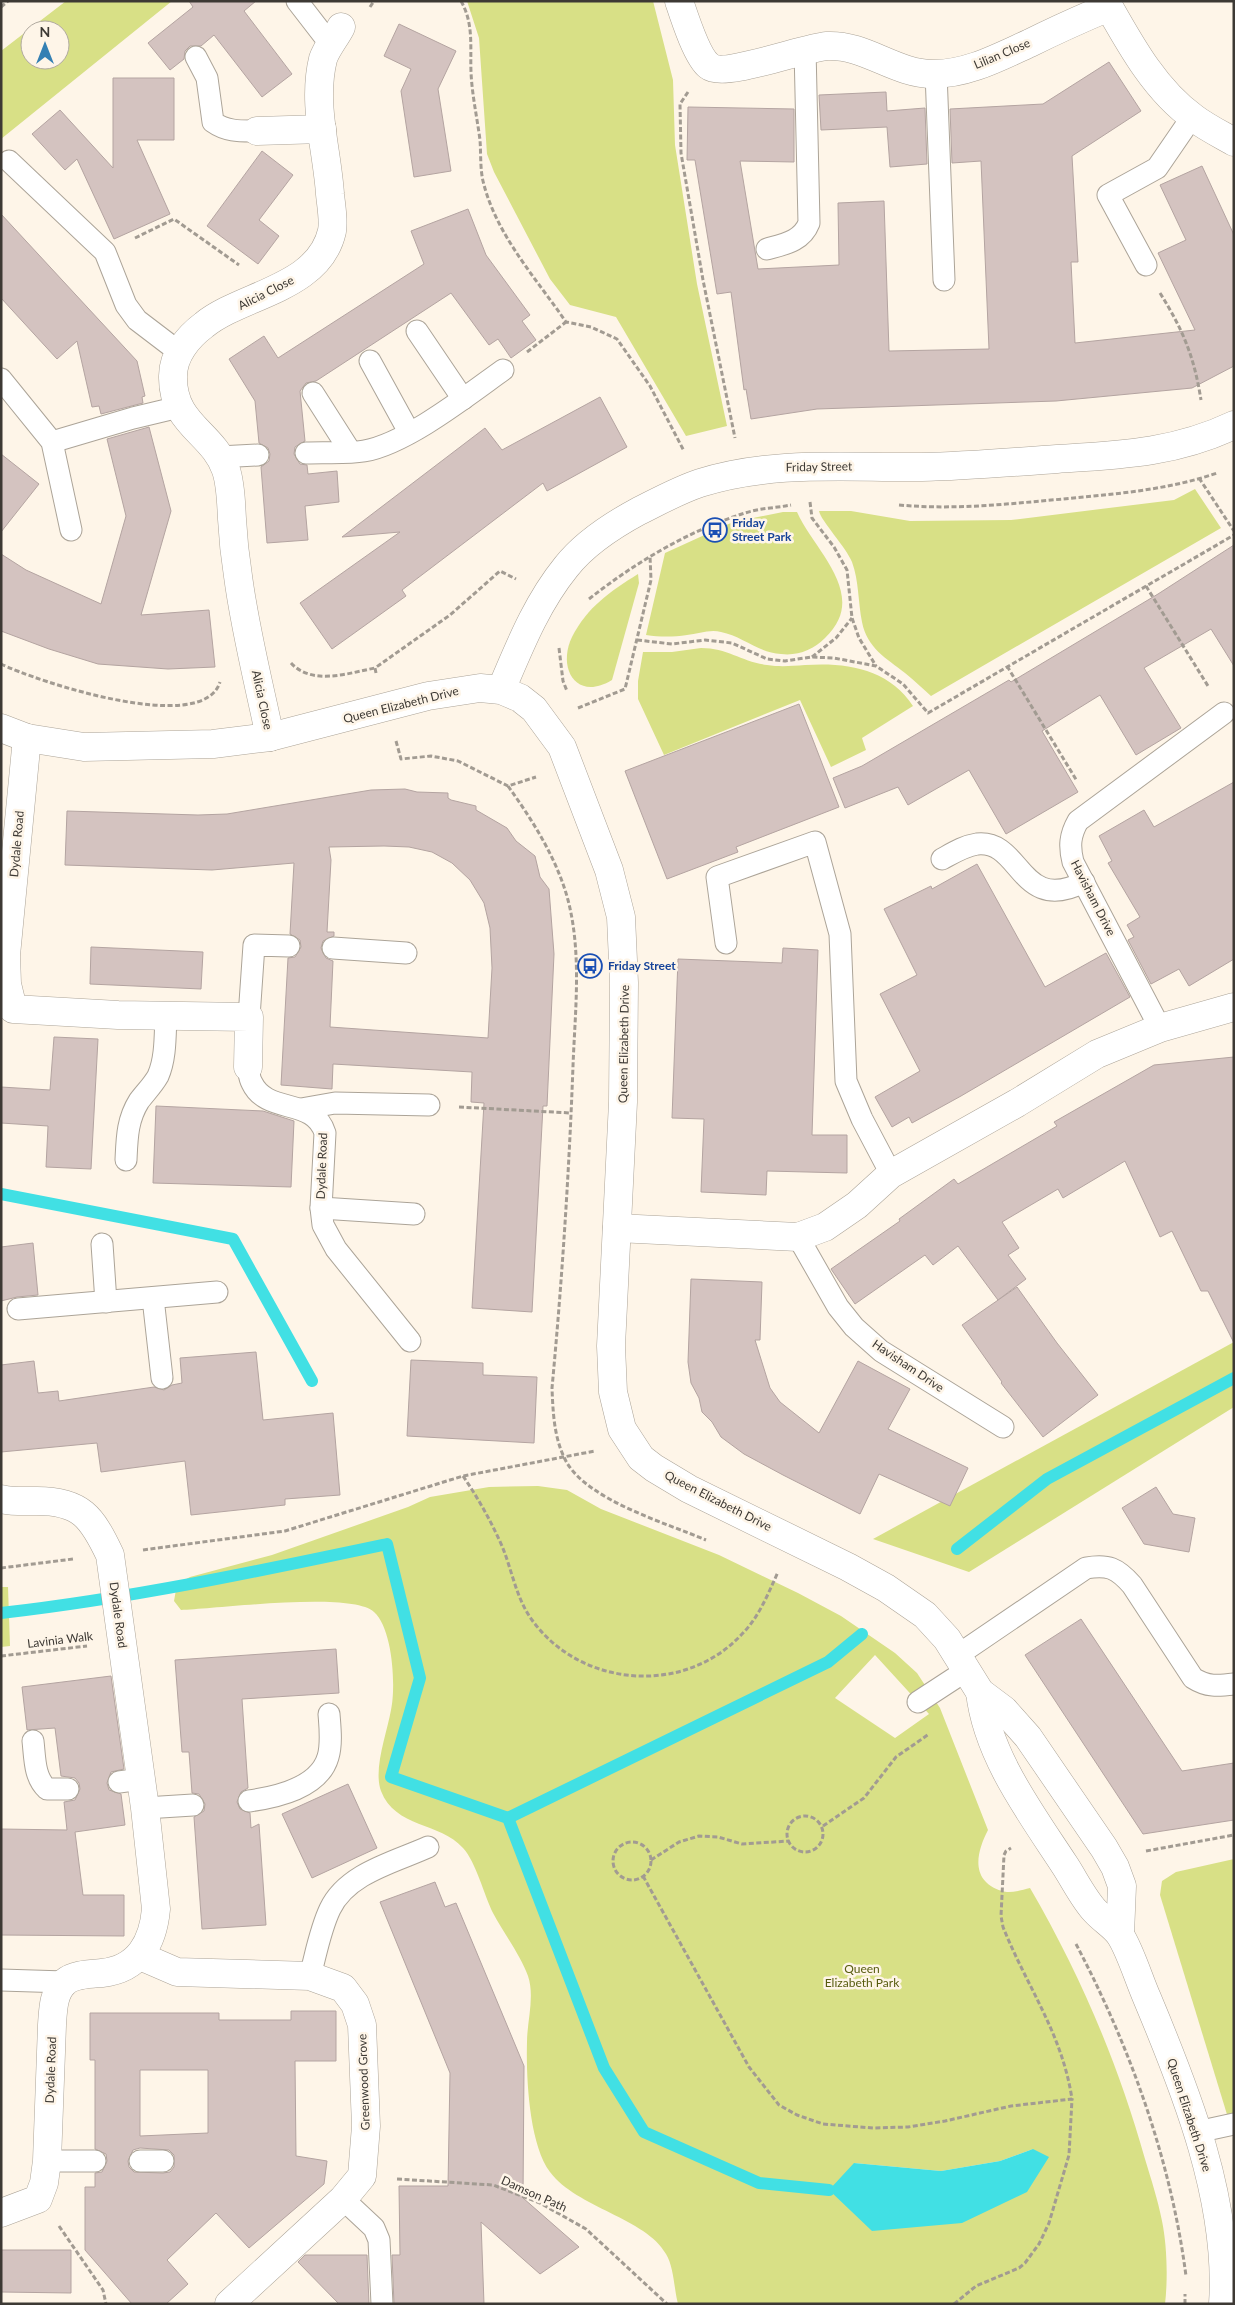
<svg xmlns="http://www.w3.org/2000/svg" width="1235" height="2305" font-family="Lato,sans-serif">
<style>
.green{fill:#d8e086;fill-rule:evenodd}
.water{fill:#41e0e4}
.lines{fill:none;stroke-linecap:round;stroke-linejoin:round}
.stream{stroke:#41e0e4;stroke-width:12}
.building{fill:#d4c3c0;stroke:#b4a4a1;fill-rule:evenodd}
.service-casing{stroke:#aca498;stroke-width:23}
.minor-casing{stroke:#aca498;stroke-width:29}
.path{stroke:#a29b92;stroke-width:3;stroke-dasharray:5 2.5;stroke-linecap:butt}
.service{stroke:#fff;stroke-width:21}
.minor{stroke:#fff;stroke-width:28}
.labels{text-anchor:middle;stroke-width:5;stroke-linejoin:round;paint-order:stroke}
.street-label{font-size:12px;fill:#3d3934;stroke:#fef5e8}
.transit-label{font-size:12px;font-weight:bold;fill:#164399;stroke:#fef5e8;text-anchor:start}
.park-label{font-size:12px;fill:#575c0f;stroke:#fef5e8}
</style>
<rect width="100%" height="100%" fill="#fef5e8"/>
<g class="green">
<path d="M66,1H172L1,139V51ZM30,30H60V60H30Z"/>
<polygon points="467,1 653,1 673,80 675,145 697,284 727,426 686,436 616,317 570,305 550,279 494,172 487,154 479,38"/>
<path d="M1195,489L1221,528L931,696C922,688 914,680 905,673C886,658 867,648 862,622C858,602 859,581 852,562C846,547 821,521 819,511H851L910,521L1011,520L1174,500Z"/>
<path d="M783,512H797C815,552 870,595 825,638C813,650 798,656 781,654C759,653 742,636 721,632C710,629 698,634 687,635C673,637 660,637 646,635L665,553L733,522Z"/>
<path d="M638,574L639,583L612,680C576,702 557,668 572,637C587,607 611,591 638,574Z"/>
<path d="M701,648C728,648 742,662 767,665C780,667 791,666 805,665C847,662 889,669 913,706L862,738L866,750L831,767L800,700L664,755L638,699V681L643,652H672Z"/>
<polygon points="1234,1342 1234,1407 969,1572 873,1539"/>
<path d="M538,1486L567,1490L601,1509L719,1555L798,1593L841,1616L895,1653L917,1673L940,1708L988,1830C976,1853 970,1881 1002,1891C1010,1894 1022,1890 1030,1888C1080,1974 1118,2063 1145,2159C1151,2179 1158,2200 1162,2221C1167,2245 1168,2279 1165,2304H678C674,2289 674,2267 666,2254C646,2218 577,2208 550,2172C529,2144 526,2077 527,2042C527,2021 535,1997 528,1976C521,1956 503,1932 493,1913C484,1895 476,1862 463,1848C440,1822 395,1828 381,1791C373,1769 387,1733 391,1710C396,1687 393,1629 374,1612C351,1591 217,1609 181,1610L174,1601L177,1584L190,1577L272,1555L408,1507L430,1497L489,1487ZM875,1655L929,1714L895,1738L835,1698ZM1033,2149L872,2231L854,2163L941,2171L1000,2161Z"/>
<polygon points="1,1587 8,1587 10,1646 1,1647"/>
<polygon points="1234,1859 1234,2120 1229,2121 1160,1895 1162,1881 1176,1872"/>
</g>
<polygon class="water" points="1033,2149 1049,2157 1027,2192 962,2223 872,2231 829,2190 854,2163 941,2171 1000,2161"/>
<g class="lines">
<g class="stream">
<polyline points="1,1194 233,1239 312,1381"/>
<polyline points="957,1549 1047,1479 1234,1378"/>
<path d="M1,1613C132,1598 259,1571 387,1544L420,1678L391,1777L508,1818L604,2068L644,2132L759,2183L829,2190"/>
<polyline points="508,1818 828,1662 862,1634"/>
</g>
</g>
<g class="building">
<polygon points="189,1 256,1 244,11 292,74 262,97 214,35 201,46 190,46 185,51 184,59 170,70 148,43 193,7"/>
<polygon points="399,24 456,51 438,89 451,171 414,177 401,91 411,69 384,56"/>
<polygon points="1109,62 1141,111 1072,156 1078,262 1071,262 1075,343 1195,330 1158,253 1186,240 1160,185 1202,166 1234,235 1234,366 1192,388 1056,401 817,409 751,419 746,389 744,390 731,292 717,294 695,160 687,160 688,107 794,109 794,162 740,161 758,269 839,265 838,203 884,201 889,351 989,349 981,161 952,163 950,109 1043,104"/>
<polygon points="113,78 174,78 174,140 137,140 170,214 114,239 77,159 65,170 32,134 60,110 113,168"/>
<polygon points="886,92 887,111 925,108 927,164 890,167 887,127 821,130 819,95"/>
<polygon points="262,151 293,175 259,220 279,236 258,264 207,226"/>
<polygon points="468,209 486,255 530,315 522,321 536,340 511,358 498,339 489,345 451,293 316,381 306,383 300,391 305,441 295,447 294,454 300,464 307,465 308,474 337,471 339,502 305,506 308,540 267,543 261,467 269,461 270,454 268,448 259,443 255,401 229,359 264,336 278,358 424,264 411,231"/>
<polygon points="1,214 137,361 145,396 142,397 143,403 101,414 99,406 92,407 77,341 57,359 1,298"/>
<polygon points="600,397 627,447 547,491 543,483 402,590 406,596 332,649 300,603 400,532 342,537 485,428 502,450"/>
<polygon points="149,427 171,511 141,615 209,610 215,667 168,669 98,664 49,649 1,631 1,554 26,570 101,604 126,516 107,439"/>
<polygon points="1,454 39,484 1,532"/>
<polygon points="1234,545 1234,666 1211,629 1144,668 1181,728 1136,755 1100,695 1042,731 1078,792 1006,834 969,770 908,805 898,787 845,808 833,778 862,766 1009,680 1011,682 1158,594"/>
<polygon points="799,704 839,807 736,847 738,852 667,879 625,771"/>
<polygon points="1234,782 1234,959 1189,986 1179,969 1151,984 1128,940 1134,937 1127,925 1140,917 1108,863 1112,861 1099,836 1144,810 1154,827"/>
<path d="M405,789L417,792L448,793V798L451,800L476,806V810L507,828L516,841L535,856L540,877L549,889L554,954L547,1106H543L532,1312L472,1308L484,1103L471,1102L472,1072L333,1064L332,1089L281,1085L288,958L295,957L301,947L300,940L290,934L294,863L212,870L65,865L67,811L198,815L227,814L371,790ZM384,846L409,847L432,852L452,863L470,880L484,903L490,928L492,968L488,1038L330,1027L333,961L326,958L321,948L323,941L334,936V932H327L331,860L329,847Z"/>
<polygon points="977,864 1045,987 1106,953 1130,997 961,1096 912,1123 909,1117 892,1127 875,1097 920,1071 880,994 917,975 884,909 931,886 932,889"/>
<polygon points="91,947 203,952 201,989 90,984"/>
<polygon points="783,948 818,950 812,1135 847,1135 847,1173 767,1171 766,1195 701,1192 704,1119 672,1118 678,959 782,963"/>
<polygon points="54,1037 98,1039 91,1169 46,1167 48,1126 1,1123 1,1087 50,1090"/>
<polygon points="1234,1057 1234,1343 1208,1291 1201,1291 1172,1231 1160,1237 1125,1161 1063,1198 1058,1189 1002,1222 1019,1248 1008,1255 1026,1279 998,1300 958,1246 933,1265 925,1255 855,1304 831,1269 900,1221 899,1219 954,1179 958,1184 1057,1126 1054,1122 1154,1065"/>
<polygon points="156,1106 263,1111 294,1121 291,1187 153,1183"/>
<polygon points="33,1243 38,1295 17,1297 1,1301 1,1247"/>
<polygon points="691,1279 762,1282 760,1340 755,1340 770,1388 780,1402 819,1433 858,1361 910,1389 888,1429 968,1468 950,1506 879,1474 860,1514 783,1475 744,1454 721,1437 712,1422 702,1412 699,1398 691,1383 688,1362"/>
<polygon points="1017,1287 1057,1343 1098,1395 1043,1437 1001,1383 1002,1382 962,1325"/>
<polygon points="256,1352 263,1420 333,1413 340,1495 285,1499 285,1505 191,1515 185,1461 101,1472 97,1443 1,1452 1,1365 34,1361 38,1393 58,1391 59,1401 154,1387 164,1390 172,1385 182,1383 180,1358"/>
<polygon points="411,1360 483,1363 483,1375 537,1377 534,1443 407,1436"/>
<polygon points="1156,1487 1173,1514 1195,1518 1189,1552 1144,1544 1122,1508"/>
<polygon points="1081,1619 1182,1771 1234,1763 1234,1820 1143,1834 1025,1655"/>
<polygon points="336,1649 339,1693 242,1699 248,1788 241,1792 237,1802 240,1809 250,1813 251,1828 259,1824 266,1925 202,1929 194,1817 204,1811 205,1804 199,1794 192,1793 189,1752 182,1752 175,1660"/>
<polygon points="111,1676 124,1769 111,1772 107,1783 109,1790 121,1794 125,1825 75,1832 83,1895 124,1895 124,1936 1,1935 1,1829 67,1830 64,1802 75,1800 80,1789 79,1783 75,1778 61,1776 55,1728 27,1730 22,1687"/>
<polygon points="348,1784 377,1848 312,1878 282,1814"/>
<polygon points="435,1882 445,1907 456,1903 524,2066 523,2198 579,2247 540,2274 481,2222 484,2304 394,2304 392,2255 400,2255 399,2186 448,2186 450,2073 380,1902"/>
<path d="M291,2011H336V2061H295L296,2156L327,2161L324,2184L249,2248L216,2213L167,2260L188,2284L166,2304H132L85,2250V2187H95V2173L102,2172L107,2161L106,2154L95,2149V2060H90V2013H219V2020H291ZM140,2070H208V2133L140,2136ZM140,2148L169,2150L174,2155V2167L170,2172L163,2173L134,2172L129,2167L128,2161L133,2150Z"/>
<polygon points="1,2250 71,2250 71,2293 1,2292"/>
<polygon points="305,2255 367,2255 369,2304 339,2304 298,2262"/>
</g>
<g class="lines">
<g class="service-casing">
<g id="service">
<polyline points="297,1 331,45"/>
<path d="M196,57L207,78L213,122C227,132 241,131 257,131"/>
<polyline points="936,73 944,280"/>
<polyline points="9,161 105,252 126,305 137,320 179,352"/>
<path d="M767,249C785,244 802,241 809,223L805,49"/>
<polyline points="1146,265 1108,195 1157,168 1192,117"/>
<polyline points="417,331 463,399"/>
<polyline points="370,361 409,432"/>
<polyline points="1,379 52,442 71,530"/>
<polyline points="313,393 350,451"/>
<polyline points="52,442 133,418 179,407"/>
<path d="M306,453C325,452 346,454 364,451C406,444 468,395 503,370"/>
<polyline points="219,457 258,455"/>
<path d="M942,859C953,853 964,846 977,844C1022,839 1019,915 1084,882"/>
<polyline points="726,943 717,877 815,842 840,934 846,1081 862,1119 891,1174"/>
<polyline points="333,948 406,953"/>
<polyline points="249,1017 254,945 289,946"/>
<path d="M1160,1028L1073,862C1069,846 1070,835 1078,821L1224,713"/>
<path d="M248,1067C249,1072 249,1078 252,1083C267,1115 314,1097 325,1133L321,1208L323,1225L336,1249L410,1341"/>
<polyline points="301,1109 335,1103 429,1105"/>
<path d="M126,1160C127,1139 127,1120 139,1101C145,1093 153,1085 158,1076C166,1058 165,1035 166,1015"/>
<polyline points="321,1208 414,1214"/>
<polyline points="798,1237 838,1307 854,1327 881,1351 1003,1427"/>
<polyline points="102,1244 106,1302"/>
<polyline points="153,1298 162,1378"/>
<polyline points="18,1309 217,1292"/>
<path d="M958,1655L1086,1568C1108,1564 1117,1568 1132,1585L1193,1678C1207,1687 1218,1686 1234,1684"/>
<polyline points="918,1702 967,1670"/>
<path d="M33,1741C35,1758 34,1777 47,1789H68"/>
<polyline points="119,1782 141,1779"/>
<path d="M249,1801C277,1797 319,1788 328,1757C332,1744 330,1727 329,1714"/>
<polyline points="145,1808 193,1805"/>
<path d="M310,1976C316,1954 320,1930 330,1909C347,1873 395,1862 428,1847"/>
<polyline points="1,1980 65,1982"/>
<polyline points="1197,2132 1234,2124"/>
<polyline points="47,2161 95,2161"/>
<polyline points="140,2161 163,2161"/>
<polyline points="343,2199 374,2228 379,2240 382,2304"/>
</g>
</g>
<g class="minor-casing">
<g id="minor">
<path d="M679,1C684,16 697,57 709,66C724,78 803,48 827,46C865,44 895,74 933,74C968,74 999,57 1030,43C1056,30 1083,18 1109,7C1131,46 1156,91 1194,118C1206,127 1220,134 1234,142"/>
<polyline points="257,131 322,129"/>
<path d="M501,690C519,648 536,604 566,567C584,544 613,525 639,511C659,501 679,490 700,483C772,460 848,468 922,467C968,466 1012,462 1057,459C1121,455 1175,453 1234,425"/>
<polyline points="1,728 27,738 84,747 213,744 270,737 428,696 480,688 501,690 520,698 534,709 562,747 609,870 621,917 624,983 623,1102 611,1346 613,1392 622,1429 641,1458 654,1468 689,1489 848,1567 886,1588 925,1615 947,1639 980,1692 1004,1710 1028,1737 1104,1848 1115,1867 1122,1886 1120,1934"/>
<path d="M270,737C259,684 245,630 238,576C235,557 233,538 232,519C231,503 231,485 226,470C213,432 172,425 173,376C173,355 188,337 204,325C242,294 319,289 332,231C334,220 331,205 330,194C327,149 312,104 323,59C326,49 336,37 341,27"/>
<polyline points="27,738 6,955 7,984 13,1009 118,1015 249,1017 248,1067"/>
<polyline points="617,1228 798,1237 825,1227 857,1205 891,1174 1017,1103 1097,1054 1160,1028 1234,1007"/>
<path d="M1,1499C12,1502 25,1501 37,1501C81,1501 92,1517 110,1555L145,1808L156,1909C153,1942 139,1969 102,1973C91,1974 74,1974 65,1982C53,1992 53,2011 52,2025L47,2161L44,2183L38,2199L1,2213"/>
<path d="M980,1692C987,1755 1030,1812 1064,1864C1074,1879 1083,1898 1095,1911C1103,1920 1114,1926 1120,1935C1130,1950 1139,1980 1147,1998C1186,2091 1230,2201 1223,2304"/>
<polyline points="140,1956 177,1972 310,1976 343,1988 355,2004 362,2025 366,2126 362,2176 343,2199 229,2304"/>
</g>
</g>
<g class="path">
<path d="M461,1C474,24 470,47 471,72C472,95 477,117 480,140C481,153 480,168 483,181C496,235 536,278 566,322L591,327L617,339L650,386L684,451"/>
<polyline points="1,7 8,1"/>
<polyline points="370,7 374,1"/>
<polyline points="688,92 680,104 681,153 703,280 735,438"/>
<polyline points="135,238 174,219 239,265"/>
<path d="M1160,293C1183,330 1194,356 1201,400"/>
<polyline points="527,352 566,322"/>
<polyline points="1199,478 1234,531"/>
<polyline points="810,502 812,518 834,547 847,570 852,618 859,638 876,666"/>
<path d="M899,505C955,510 1008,504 1063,499C1115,494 1168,490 1217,473"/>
<polyline points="1146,586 1208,686"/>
<path d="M589,599C636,562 688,531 745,513C760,508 776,508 791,505"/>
<polyline points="637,640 672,644 705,640 732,643 767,659 785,661 811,657 834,658 876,666 903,684 928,713 1234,535"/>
<polyline points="559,648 563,681 567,691"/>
<polyline points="812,657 836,638 852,618"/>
<path d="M291,663C312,686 349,673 375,668"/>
<path d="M1,664C36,681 203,737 220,682"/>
<polyline points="1007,666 1077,781"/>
<polyline points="376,673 375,668 450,615 500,571 516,579"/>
<polyline points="578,708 625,689 651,580 650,556"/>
<polyline points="396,741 401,759 431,756 458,761 508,786 536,777"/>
<path d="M508,786C533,821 557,859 568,900C582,954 575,1011 573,1066C569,1174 562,1281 552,1388C553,1413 554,1440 567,1463C590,1501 666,1523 706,1540"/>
<polyline points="459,1107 571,1113"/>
<path d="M463,1476C478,1498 491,1521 502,1546C512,1570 516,1598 532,1620C581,1688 685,1696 742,1634C759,1617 768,1594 778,1572"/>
<polyline points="143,1550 285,1531 463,1476 595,1451"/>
<polyline points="1,1568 73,1559"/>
<polyline points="1,1656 87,1646"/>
<circle cx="805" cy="1834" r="18"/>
<polyline points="823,1826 864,1798 896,1757 929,1734"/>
<circle cx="632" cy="1861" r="19"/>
<polyline points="1146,1851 1234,1835"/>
<polyline points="651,1860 679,1842 699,1836 718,1837 742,1844 789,1841"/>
<path d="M643,1876L749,2067L779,2105L797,2115L823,2124L873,2128L908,2127L945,2121L1011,2106L1072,2099C1062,2033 1027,1987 1003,1927L1001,1916L1004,1855L1006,1851L1011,1848"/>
<path d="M1076,1944C1130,2047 1171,2160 1186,2276"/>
<polyline points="397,2179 493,2185 540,2203 586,2229 667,2304"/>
<polyline points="59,2226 103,2290 106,2304"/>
<polyline points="954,2304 976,2286 1019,2268 1025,2263 1039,2244 1049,2223 1069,2155 1072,2099"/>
<polyline points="1185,2304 1185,2294"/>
</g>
<use href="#service" class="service"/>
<use href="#minor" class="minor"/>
</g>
<defs>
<g id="bus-ring" transform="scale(1.25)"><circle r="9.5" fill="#fef5e8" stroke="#1a4fb4" stroke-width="1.5"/><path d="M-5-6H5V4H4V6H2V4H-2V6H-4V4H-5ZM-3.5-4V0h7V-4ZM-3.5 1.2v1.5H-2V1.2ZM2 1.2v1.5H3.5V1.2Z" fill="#1a4fb4"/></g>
</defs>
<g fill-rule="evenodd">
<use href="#bus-ring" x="715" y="530"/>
<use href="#bus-ring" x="590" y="966"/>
</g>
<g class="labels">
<g class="street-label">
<text transform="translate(1002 54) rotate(-23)" y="4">Lilian Close</text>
<text transform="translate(266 293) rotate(-27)" y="4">Alicia Close</text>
<text transform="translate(819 467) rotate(-1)" y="4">Friday Street</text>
<text transform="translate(262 700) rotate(78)" y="4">Alicia Close</text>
<text transform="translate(401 705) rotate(-14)" y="4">Queen Elizabeth Drive</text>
<text transform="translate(17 844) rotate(-85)" y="4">Dydale Road</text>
<text transform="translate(1093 898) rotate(63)" y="4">Havisham Drive</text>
<text transform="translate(624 1044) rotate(-89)" y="4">Queen Elizabeth Drive</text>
<text transform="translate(322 1166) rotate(-88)" y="4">Dydale Road</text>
<text transform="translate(908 1366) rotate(34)" y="4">Havisham Drive</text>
<text transform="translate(718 1501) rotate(27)" y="4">Queen Elizabeth Drive</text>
<text transform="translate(118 1615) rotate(82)" y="4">Dydale Road</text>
<text transform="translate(60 1640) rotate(-7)" y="4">Lavinia Walk</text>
<text transform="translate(51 2070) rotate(-88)" y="4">Dydale Road</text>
<text transform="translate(364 2082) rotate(-92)" y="4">Greenwood Grove</text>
<text transform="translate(1189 2115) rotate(72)" y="4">Queen Elizabeth Drive</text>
<text transform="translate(534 2194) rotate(24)" y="4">Damson Path</text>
</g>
<g class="transit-label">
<text x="732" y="527">Friday<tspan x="732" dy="14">Street Park</tspan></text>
<text x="608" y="970">Friday Street</text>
</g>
<g class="park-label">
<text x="862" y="1973">Queen<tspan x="862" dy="14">Elizabeth Park</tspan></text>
</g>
</g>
<rect width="1235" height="2305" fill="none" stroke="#3d3934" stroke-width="5"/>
<g transform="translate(45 45)"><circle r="24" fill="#fef5e8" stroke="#b1aaa0"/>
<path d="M0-4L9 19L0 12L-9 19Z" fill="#3480b3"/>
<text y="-8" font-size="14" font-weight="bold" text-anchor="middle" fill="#3d3934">N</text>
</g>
</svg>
